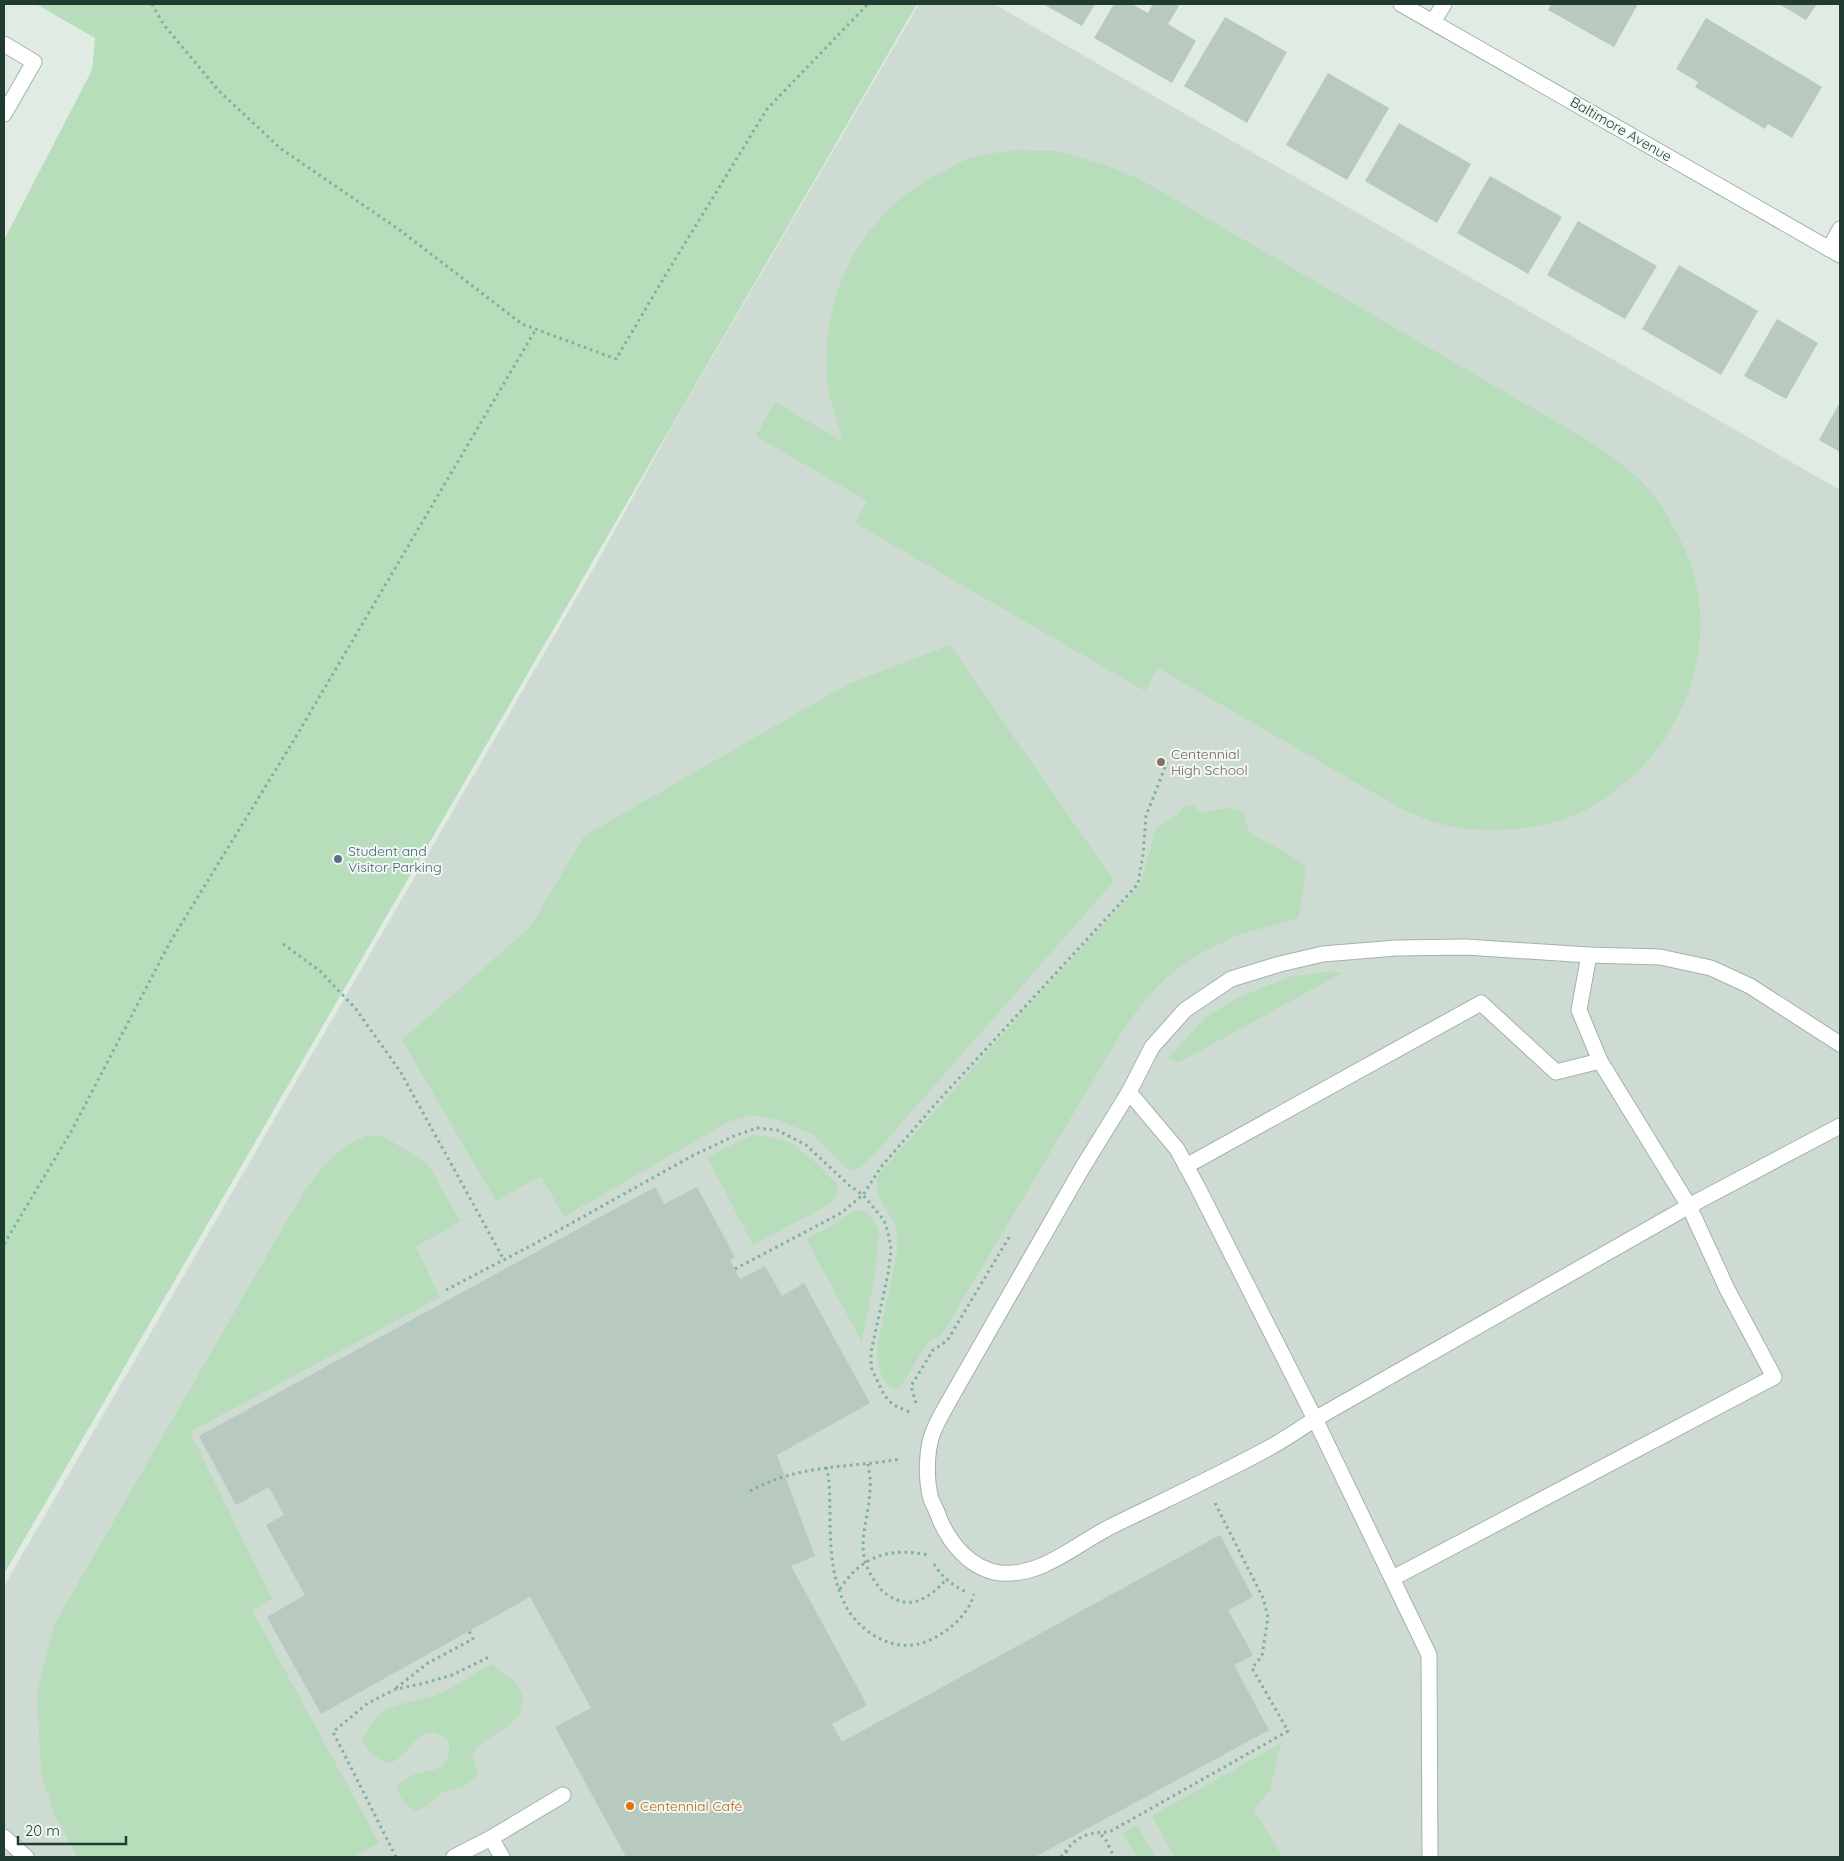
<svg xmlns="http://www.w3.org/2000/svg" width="1844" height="1861" font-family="Quicksand,sans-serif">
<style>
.built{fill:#cedbd3}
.green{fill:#b8ddbb}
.building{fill:#b8c9bf}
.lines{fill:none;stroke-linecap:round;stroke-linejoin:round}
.service-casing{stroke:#a3b3aa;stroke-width:17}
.minor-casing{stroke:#a3b3aa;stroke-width:17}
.tertiary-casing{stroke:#a3b3aa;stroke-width:17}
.path{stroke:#7fb098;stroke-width:3;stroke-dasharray:2.5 4;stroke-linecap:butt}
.service{stroke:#fff;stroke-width:15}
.minor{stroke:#fff;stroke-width:15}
.tertiary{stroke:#fff;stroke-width:15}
.education-dot{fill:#8d6e63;stroke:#f0f8f3;stroke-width:2}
.service-dot{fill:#5c6f8a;stroke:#f0f8f3;stroke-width:2}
.food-dot{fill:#e8710a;stroke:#f0f8f3;stroke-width:2}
.labels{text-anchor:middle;stroke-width:4;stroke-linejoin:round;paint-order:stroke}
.street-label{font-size:14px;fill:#203c30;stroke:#f0f8f3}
.education-label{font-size:14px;fill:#785e54;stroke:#f0f8f3;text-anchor:start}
.service-label{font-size:14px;fill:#4e5e75;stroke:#f0f8f3;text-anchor:start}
.food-label{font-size:14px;fill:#c56008;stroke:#f0f8f3;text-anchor:start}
</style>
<rect width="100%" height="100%" fill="#e0ebe4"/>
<polygon class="built" points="919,4 994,4 1840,490 1840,1857 4,1857 4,1586 600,557 671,428"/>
<g class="green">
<polygon points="36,4 917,4 4,1574 4,240 92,70 95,38"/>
<path d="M1012,150L1057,151L1103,164L1143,181L1591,442C1616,460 1641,476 1659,502C1663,508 1667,515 1670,521C1684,545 1696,571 1699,599C1708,670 1677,742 1621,786C1607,797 1586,812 1570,817C1529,832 1476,835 1435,822C1423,819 1412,813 1400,808L1158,668L1145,691L855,523L867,501L756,436L775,402L843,442C837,421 829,401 827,379C820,291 864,210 944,171C951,167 959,162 968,159C982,154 998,153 1012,150Z"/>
<polygon points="950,645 1114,881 877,1151 862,1166 851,1171 841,1163 814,1135 776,1119 751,1115 728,1122 564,1217 541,1176 496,1201 402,1040 530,927 584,836 848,684"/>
<path d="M1193,805L1200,813L1228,808L1243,812L1249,833L1284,851L1306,866L1299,918L1238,935L1201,953L1168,976L1144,1001L1122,1032L941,1336L929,1341L901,1386L899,1389C883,1389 877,1366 877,1353C877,1342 881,1330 883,1319C887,1298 892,1277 896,1256C898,1245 899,1232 894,1222C885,1206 871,1193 879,1174L1030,1004L1140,885L1156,828L1177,815L1183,807Z"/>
<polygon points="1331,971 1342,973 1178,1063 1168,1058 1206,1017 1237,998 1289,977"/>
<path d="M369,1135L385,1137L428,1164L460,1221L416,1247L440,1297L190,1432L272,1599L252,1610L379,1843L352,1857H77L55,1815L41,1773L37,1691L55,1623L303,1193C323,1166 337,1147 369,1135Z"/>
<polygon points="753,1135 770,1137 791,1143 813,1160 837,1184 838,1191 830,1204 753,1245 707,1157"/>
<polygon points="859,1210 869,1213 879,1230 875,1275 862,1342 806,1239 831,1226 852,1212"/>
<path d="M493,1664C499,1674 513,1675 519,1687C535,1719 497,1730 480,1745C477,1747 475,1751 472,1754L479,1775L463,1787L441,1793L424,1808L415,1811C405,1805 400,1799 397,1787C416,1761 452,1784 449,1741C417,1717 417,1750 391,1763C376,1760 370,1753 362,1741C375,1712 387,1707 417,1700C423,1698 430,1698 436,1695C456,1687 473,1673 493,1664Z"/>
<polygon points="1281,1743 1270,1790 1254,1810 1283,1857 1174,1857 1152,1816"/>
<polygon points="1137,1825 1155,1857 1137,1857 1123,1833"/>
</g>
<g class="building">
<polygon points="1043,4 1095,4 1082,26"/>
<polygon points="1114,4 1132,4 1148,13 1153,4 1175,4 1179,6 1168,24 1196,41 1172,83 1094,38"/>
<polygon points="1551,4 1638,4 1614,47 1548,10"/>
<polygon points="1779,4 1817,4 1806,20"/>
<polygon points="1225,17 1287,52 1247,123 1184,86"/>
<polygon points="1706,18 1822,87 1792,138 1768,124 1765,129 1695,87 1698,82 1676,69"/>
<polygon points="1328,73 1389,108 1347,180 1286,145"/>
<polygon points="1399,123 1471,164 1437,223 1365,181"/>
<polygon points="1490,176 1562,217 1528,274 1457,233"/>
<polygon points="1578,221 1657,266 1625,319 1547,275"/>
<polygon points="1679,265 1758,311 1721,375 1642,329"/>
<polygon points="1777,319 1818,343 1786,399 1744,376"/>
<polygon points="1840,402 1840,452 1819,440"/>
<polygon points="655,1187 664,1204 697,1187 735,1257 730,1260 740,1279 765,1266 782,1296 804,1283 870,1403 777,1455 815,1556 791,1566 867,1705 832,1724 842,1742 1220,1535 1253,1597 1228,1610 1253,1655 1234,1665 1269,1730 1035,1857 626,1857 555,1727 591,1708 530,1597 321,1714 267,1617 305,1595 266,1525 284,1515 269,1487 236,1505 199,1436"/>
</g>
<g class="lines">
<g class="service-casing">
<g id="service">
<polyline points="4,44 34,62 4,114"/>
<polyline points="1589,955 1579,1010 1600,1061"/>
<polyline points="1129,1092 1177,1149 1197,1186 1315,1419 1429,1655 1430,1857"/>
<polyline points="1186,1166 1481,1003 1556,1072 1600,1061 1689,1206 1840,1126"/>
<path d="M1393,1578L1774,1377L1727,1289L1689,1206L1315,1419C1300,1429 1284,1440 1267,1449C1217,1476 1165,1500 1114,1525C1078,1542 1043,1577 1000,1573C971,1569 951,1545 940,1520C938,1513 934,1506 931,1499C926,1481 926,1453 932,1435C936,1423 943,1412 949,1401L1081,1170L1129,1092L1152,1047L1185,1010L1231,979L1280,964L1323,954L1396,948L1466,947L1589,955L1660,957L1711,968L1750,986L1840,1044"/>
<polyline points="4,1837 26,1857"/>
<polyline points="491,1838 563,1795"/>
<polyline points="454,1857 491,1838 502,1857"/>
</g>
</g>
<g class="minor-casing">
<g id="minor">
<polyline points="1433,22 1444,4"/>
<polyline points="1829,249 1840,229"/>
</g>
</g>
<g class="tertiary-casing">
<polyline id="tertiary" points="1401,4 1840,255"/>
</g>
<g class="path">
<polyline points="152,4 164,25 219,91 280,148 401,231 522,324 616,359 665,276 767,109 868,4"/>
<polyline points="283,944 320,971 355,1008 400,1071 504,1260"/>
<polyline points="4,1244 72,1130 169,944 294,740 536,329"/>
<polyline points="735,1269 841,1213 863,1195 881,1167 939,1100 1138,884 1143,855 1146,816 1167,762"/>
<polyline points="446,1290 536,1243 692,1156 734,1136 757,1128 777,1130 806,1145 850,1186 863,1195 884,1220 889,1236 891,1250 888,1274 871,1352 871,1367 884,1395 893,1405 912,1413"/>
<polyline points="916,1403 911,1386 933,1350 947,1341 1011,1234"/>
<path d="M868,1464C869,1471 871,1479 870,1487C870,1521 852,1548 874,1580C881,1592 891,1599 904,1602C920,1605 938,1590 946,1579"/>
<path d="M826,1467C831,1483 829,1496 830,1513C830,1546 831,1584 850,1613C863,1632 889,1648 912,1645C925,1644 937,1637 947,1630C959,1621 970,1609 974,1594"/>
<path d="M750,1491C799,1464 848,1468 901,1459"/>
<path d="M934,1564C941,1576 954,1587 967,1592"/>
<path d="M840,1589C861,1556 890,1547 928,1555"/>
<polyline points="396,1688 428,1663 473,1639 469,1631"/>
<polyline points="1101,1835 1105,1838 1114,1857"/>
<polyline points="1066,1851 1069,1857"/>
<polyline points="396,1857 333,1732 368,1703 396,1689 421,1684 452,1675 489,1657"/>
<path d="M1061,1857C1068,1847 1077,1837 1090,1834C1096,1832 1103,1833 1111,1831L1288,1731L1252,1668L1262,1656L1268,1617L1263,1598L1215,1503"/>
</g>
<use href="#service" class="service"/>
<use href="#minor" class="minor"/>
<use href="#tertiary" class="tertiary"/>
</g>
<circle class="education-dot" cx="1161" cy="762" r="5"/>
<circle class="service-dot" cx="338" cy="859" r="5"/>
<circle class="food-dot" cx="630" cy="1806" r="5"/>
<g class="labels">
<g class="street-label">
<text transform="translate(1621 129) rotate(30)" y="5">Baltimore Avenue</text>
</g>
<g class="education-label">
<text x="1171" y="759">Centennial<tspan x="1171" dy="16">High School</tspan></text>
</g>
<g class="service-label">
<text x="348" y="856">Student and<tspan x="348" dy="16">Visitor Parking</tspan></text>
</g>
<g class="food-label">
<text x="640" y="1811">Centennial Café</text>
</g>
</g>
<rect width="1844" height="1861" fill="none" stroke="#203c30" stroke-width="10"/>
<path d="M18 1836v8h108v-8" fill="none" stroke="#203c30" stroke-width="2.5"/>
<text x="25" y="1836" font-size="15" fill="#203c30" stroke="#f0f8f3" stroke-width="4" paint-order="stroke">20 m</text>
</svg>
